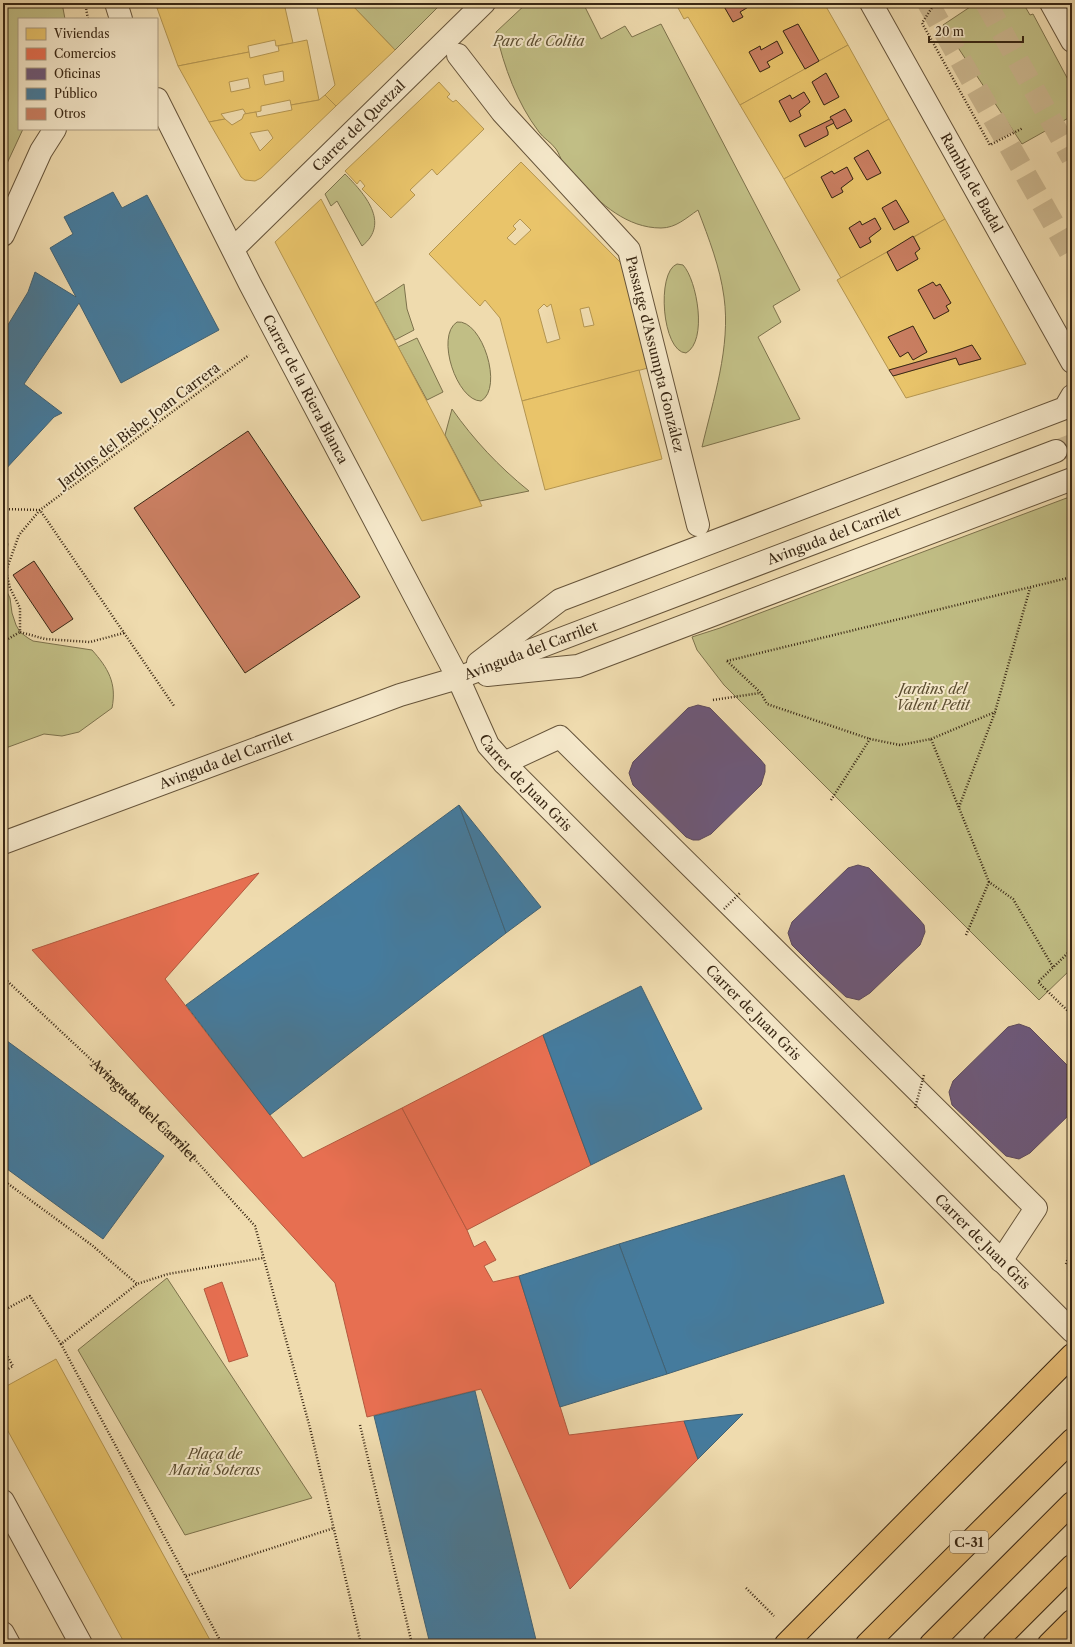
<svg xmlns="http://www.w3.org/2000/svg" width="1075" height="1647" font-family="'Libre Caslon Text',serif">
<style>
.green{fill:#c1be85;stroke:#7d724c}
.homes{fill:#e9c46a;stroke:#b49550;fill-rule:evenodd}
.shops{fill:#e76f51;stroke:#b3593f}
.offices{fill:#6d597a;stroke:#5d4a5b}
.public{fill:#457b9d;stroke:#416274}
.building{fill:#ca7f62;stroke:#392714}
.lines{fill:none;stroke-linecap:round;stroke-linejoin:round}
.minor-tunnel{stroke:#cbb78f;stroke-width:22;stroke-dasharray:22 11;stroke-linecap:butt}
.major-tunnel{stroke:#cbb78f;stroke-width:22;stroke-dasharray:22 11;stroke-linecap:butt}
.minor-casing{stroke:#66543a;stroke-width:24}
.major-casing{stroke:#392714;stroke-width:24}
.highway-casing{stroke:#392714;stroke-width:24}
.path{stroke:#392714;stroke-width:2.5;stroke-dasharray:1 2;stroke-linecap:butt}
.minor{stroke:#f5e8ca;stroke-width:22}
.major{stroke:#e8be77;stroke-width:22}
.highway{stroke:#e8be77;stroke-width:22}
.path-bridge{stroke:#392714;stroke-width:2.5;stroke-dasharray:1 2;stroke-linecap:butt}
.labels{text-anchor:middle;stroke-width:4;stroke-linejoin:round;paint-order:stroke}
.shield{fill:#f5e8ca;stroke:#71614b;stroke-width:1}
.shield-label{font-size:13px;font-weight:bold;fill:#392714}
.park-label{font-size:14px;font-style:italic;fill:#5b4d30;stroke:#f5e8ca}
.street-label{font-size:14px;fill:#392714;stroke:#f5e8ca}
</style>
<rect width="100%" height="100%" fill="#efdbae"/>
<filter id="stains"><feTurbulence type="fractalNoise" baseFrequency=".005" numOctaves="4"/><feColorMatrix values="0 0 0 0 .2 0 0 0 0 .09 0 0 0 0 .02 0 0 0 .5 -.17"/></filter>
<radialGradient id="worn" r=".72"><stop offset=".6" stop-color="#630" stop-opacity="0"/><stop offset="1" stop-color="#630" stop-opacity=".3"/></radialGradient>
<g class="green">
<polygon points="3,3 62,3 65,19 19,19 19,129 23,129 3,172"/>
<polygon points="350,3 442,3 395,50"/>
<path d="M527,3H583L601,39L625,26L632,37L661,24L800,290L773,306L781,322L758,337L800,419L702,447C713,400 731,347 724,297C720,267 709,239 698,210C686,218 676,228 661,228C627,228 601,204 579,181C574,175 567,169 563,162C560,158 559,153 556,149C551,142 543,138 539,132C517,103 504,67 496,32Z"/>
<polygon points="976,3 1023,3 1030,15 1033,14 1072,87 1072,116 1022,144 943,25"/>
<path d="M345,174C364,193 391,223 362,246L337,201L331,206L325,194Z"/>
<path d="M677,264L683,265C697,280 708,341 686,353C662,352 656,272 677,264Z"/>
<polygon points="404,284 407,309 414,330 395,340 375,303"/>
<path d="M457,322C482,319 504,388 481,401C457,401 435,336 457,322Z"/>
<polygon points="417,338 443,392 427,400 398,347"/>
<path d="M452,409C474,440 498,466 529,491L480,501L445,435Z"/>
<polygon points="1072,496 1072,968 1039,1000 724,685 697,650 692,637 720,628"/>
<polygon points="3,532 8,544 3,572"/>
<path d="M3,584L10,598L12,613L16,625L20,632L28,638L33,641L92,650C108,668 117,683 112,708L79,732L62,736L44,734L3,749Z"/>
<polygon points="167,1278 312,1498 185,1535 78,1350"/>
</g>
<g class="homes">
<polygon points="156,3 181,3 157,8"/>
<polygon points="181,3 284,3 293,43 276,46 275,40 248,46 249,52 178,66 157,8"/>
<polygon points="316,3 350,3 395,50 336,106 325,95 335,85"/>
<path d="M682,3H722L733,22L743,17L740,12L755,3H824L848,45L819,61L798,24L783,31L805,69L740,105L688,17L684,19L677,6ZM777,41L783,53L767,62L770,67L760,72L749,52L760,46L761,50Z"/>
<path d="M307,40L319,100L291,105L290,100L261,106V111L246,114L243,109L221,114L225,119L209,122L178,66L249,52L250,58L279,51L278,46ZM283,71L284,81L265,85L263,75ZM248,78L250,88L231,92L229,82Z"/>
<path d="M848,45L889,119L784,179L740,105ZM826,73L839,97L824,105L812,82ZM804,92L810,102L799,111L801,116L790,122L779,101L790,95L792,99ZM845,109L852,121L837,129L834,123L826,127L828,132V135L805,147L799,135L832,119L830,117Z"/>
<polygon points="439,82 450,94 447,97 453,102 456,100 484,129 437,175 432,169 410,190 415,195 391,218 362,189 365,186 360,180 357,184 345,171"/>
<path d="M325,95L336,106L261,178L255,181L245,180L241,177L209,122L225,119L232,125L242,119L244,114L256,112L257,117L292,110L291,105L319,100ZM268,130L273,138L260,151L250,133Z"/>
<path d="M889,119L945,219L841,278L784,179ZM868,150L881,173L867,180L854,158ZM847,167L853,179L841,188L843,192L832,198L821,177L832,171L834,174ZM896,200L909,222L894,230L882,208ZM875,218L881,229L869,238L871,242L860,248L849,228L860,221L862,225Z"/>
<path d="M521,162L621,263L648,368L522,401L500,318L485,300L480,306L429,254ZM520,219L531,230L515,245L507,238L516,229L513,226ZM544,304L547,307L551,304L560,339L547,343L538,310ZM589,307L594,325L584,327L580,309Z"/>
<polygon points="321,199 375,303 482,506 422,521 300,289 275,242"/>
<path d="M945,219L1026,364L906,398L893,376L956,358L959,365L981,359L972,345L952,352L889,370L837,280L887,252L897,271L918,259L915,253L920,249L914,237ZM933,282L936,286L940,284L951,303L946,306L949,311L934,319L918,290ZM913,326L927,352L913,360L908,352L900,357L888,337Z"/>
<polygon points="639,370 662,459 545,490 522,401"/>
<polygon points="56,1359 210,1640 203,1644 125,1644 3,1422 3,1388"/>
</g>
<g class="shops">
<polygon points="259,873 165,979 303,1158 402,1108 467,1230 474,1247 485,1241 496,1260 484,1266 493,1282 519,1276 569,1435 684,1421 698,1459 570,1589 481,1389 367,1417 335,1283 32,950"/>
<polygon points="543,1035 591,1165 467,1230 402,1108"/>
<polygon points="222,1282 248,1356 229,1362 204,1289"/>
</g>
<g class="offices">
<polygon points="698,705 710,708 760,759 765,765 765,772 761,785 711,834 699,840 693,840 686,837 633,785 629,773 633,762 688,708"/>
<polygon points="858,865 869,868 919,919 924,925 925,932 920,945 870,993 859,1000 846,997 819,972 792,945 788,933 792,922 848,868"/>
<polygon points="1019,1024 1030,1028 1072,1070 1072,1112 1030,1153 1019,1159 1006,1156 952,1105 949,1092 953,1081 1008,1027"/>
</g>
<g class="public">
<polygon points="113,192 122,208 147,195 219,330 121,383 79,303 24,384 62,413 54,417 3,472 3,333 28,292 35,272 76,297 50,248 73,234 64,217"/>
<polygon points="459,805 506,933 270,1115 186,1005"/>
<polygon points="459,805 541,907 506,933"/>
<polygon points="641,986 702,1109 591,1165 543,1035"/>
<polygon points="3,1038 164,1156 103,1239 3,1166"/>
<polygon points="844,1175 884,1303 667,1374 619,1244"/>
<polygon points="619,1244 667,1374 560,1407 519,1276"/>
<polygon points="475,1391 537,1644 430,1644 374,1416"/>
<polygon points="743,1414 698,1459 684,1421"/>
</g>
<g class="building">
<polygon points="722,3 755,3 740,12 743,17 733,22"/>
<polygon points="798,24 819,61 805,69 783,31"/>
<polygon points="777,41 783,53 767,62 770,67 760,72 749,52 760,46 761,50"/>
<polygon points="826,73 839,97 824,105 812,82"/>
<polygon points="804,92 810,102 799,111 801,116 790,122 779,101 790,95 792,99"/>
<polygon points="845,109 852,121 837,129 830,117"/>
<polygon points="832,119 834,123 826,127 828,132 828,135 805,147 799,135"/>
<polygon points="868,150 881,173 867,180 854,158"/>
<polygon points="847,167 853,179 841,188 843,192 832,198 821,177 832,171 834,174"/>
<polygon points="896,200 909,222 894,230 882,208"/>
<polygon points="875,218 881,229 869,238 871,242 860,248 849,228 860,221 862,225"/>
<polygon points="913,236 920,249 915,253 918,259 897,271 887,252"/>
<polygon points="933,282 936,286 940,284 951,303 946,306 949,311 934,319 918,290"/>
<polygon points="913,326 927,352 913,360 908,352 900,357 888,337"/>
<polygon points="972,345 981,359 959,365 956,358 893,376 889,370 952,352"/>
<polygon points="248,431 360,597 245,673 134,508"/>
<polygon points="34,561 73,619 52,633 13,575"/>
</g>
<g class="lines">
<polyline class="minor-tunnel" points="1056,451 1072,445"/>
<g class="major-tunnel">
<polyline points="928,3 1072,256"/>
<polyline points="986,3 1072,158"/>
</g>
<g class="minor-casing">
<g id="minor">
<polyline points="116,3 121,19"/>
<path id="s2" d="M871,3L1072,362"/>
<polyline points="1051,3 1072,41"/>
<path id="s3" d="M458,55L502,112L629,250L698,525"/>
<path id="s4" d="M157,99L250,284L458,678L488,745L504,763L1072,1331"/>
<polyline points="3,235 41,151 55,129"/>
<path id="s5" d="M233,249L484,3"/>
<polyline points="478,663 560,600 1065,408 1072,396"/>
<polyline points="487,675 578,666 1072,479"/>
<polyline points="504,763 560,737 1031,1203 1036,1208 1001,1261"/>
<path id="s6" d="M3,843L400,695L458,678L1056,451"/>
<polyline points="3,1501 81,1644"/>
<polyline points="3,1633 9,1644"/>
</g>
</g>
<g class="major-casing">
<g id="major">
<polyline points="786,1644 1072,1355"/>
<polyline points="1049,1644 1072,1621"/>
</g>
</g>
<g class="highway-casing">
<g id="highway">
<polyline points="867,1644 1072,1440"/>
<polyline points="931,1644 1072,1503"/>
<polyline points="994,1644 1072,1566"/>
</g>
</g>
<g class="path">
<polyline points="85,3 88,19"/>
<polyline points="935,3 922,23 990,145 1023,128"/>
<polyline points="3,509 40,510 174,706"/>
<polyline points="124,633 90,642 45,639 20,632 20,608 10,588 6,571 19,535 40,510 249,355"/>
<polyline points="3,642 20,632"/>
<polyline points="727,661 1072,577"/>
<polyline points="727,661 761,693 767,704 870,739"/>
<polyline points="713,700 760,693"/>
<polyline points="931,739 995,712 1030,588"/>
<polyline points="831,800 870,739 900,745 931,739 989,882"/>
<polyline points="959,807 995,712"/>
<polyline points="966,935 989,882 1013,899 1053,967"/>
<polyline points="1072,949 1038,982 1072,1015"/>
<path id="s1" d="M3,977L180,1143L255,1226L310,1428L361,1644"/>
<polyline points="3,1180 93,1246 137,1284"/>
<polyline points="1066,1264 1072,1247"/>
<polyline points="1068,1281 1072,1280"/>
<polyline points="3,1311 30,1296 61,1344 137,1284 168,1274 263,1258"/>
<polyline points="61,1344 222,1644"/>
<polyline points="3,1349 13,1366 3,1372"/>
<polyline points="360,1425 412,1644"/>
<polyline points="186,1576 334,1528"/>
<polyline points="746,1588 774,1616"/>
</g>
<use href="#minor" class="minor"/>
<use href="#major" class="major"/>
<use href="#highway" class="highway"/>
<g class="path-bridge">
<polyline points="724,909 740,893"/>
<polyline points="915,1108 924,1075"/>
</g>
</g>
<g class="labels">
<rect class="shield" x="950" y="1531" width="38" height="22" rx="3"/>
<g class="shield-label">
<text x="969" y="1547">C-31</text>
</g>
<g class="park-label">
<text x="539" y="46">Parc de Colita</text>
<text x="933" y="694">Jardins del<tspan x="933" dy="16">Valent Petit</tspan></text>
<text x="215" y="1459">Plaça de<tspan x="215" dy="16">Maria Soteras</tspan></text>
</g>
<g class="street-label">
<text dy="5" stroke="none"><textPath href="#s5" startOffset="176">Carrer del Quetzal</textPath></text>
<text dy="5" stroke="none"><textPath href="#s2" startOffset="206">Rambla de Badal</textPath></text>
<text dy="5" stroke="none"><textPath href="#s3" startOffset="367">Passatge d'Assumpta González</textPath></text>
<text dy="5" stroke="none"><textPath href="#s4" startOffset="326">Carrer de la Riera Blanca</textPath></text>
<text transform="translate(139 425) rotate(-37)" y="5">Jardins del Bisbe Joan Carrera</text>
<text dy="5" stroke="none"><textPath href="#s6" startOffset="886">Avinguda del Carrilet</textPath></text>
<text dy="5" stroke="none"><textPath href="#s6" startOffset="562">Avinguda del Carrilet</textPath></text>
<text dy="5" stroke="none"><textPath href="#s6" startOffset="238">Avinguda del Carrilet</textPath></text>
<text dy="5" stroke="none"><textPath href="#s4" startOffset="779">Carrer de Juan Gris</textPath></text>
<text dy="5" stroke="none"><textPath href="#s4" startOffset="1103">Carrer de Juan Gris</textPath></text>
<text dy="5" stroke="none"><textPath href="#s1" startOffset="194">Avinguda del Carrilet</textPath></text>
<text dy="5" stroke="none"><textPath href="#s4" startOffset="1427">Carrer de Juan Gris</textPath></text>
</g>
</g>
<rect width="1075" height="1647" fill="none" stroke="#efdbae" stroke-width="16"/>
<rect x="4" y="4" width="1067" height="1639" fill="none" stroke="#392714" stroke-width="2"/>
<rect x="8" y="8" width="1059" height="1631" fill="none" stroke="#392714"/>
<rect x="18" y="18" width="140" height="112" fill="#f5e8ca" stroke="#aa9b81"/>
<rect x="26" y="28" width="20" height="12" fill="#e9c46a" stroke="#aa9b81"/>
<text x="54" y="38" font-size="12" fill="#392714">Viviendas</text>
<rect x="26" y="48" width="20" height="12" fill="#e76f51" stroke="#aa9b81"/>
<text x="54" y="58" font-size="12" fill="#392714">Comercios</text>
<rect x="26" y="68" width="20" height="12" fill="#6d597a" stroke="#aa9b81"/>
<text x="54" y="78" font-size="12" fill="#392714">Oficinas</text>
<rect x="26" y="88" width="20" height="12" fill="#457b9d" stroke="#aa9b81"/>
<text x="54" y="98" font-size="12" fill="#392714">Público</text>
<rect x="26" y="108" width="20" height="12" fill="#ca7f62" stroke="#aa9b81"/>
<text x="54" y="118" font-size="12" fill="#392714">Otros</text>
<path d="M929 36v6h94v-6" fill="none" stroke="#392714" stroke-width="2"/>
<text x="935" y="36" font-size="12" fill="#392714" stroke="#f5e8ca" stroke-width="3" paint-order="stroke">20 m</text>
<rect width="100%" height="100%" filter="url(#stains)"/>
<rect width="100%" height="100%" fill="url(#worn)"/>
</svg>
